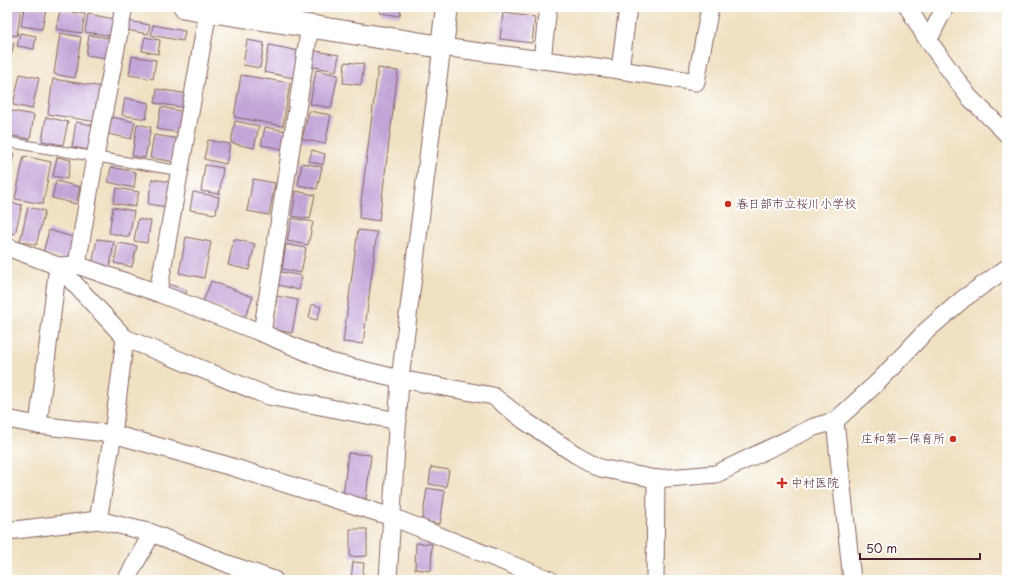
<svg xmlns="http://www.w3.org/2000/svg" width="1014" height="587" font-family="'Playpen Sans','Klee One',sans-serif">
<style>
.building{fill:#c3a5d8}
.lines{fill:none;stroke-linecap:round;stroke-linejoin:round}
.lane-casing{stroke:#846360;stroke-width:11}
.street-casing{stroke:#846360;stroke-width:19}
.secondary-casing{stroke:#846360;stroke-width:24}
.lane{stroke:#fff;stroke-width:9}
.street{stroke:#fff;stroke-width:17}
.secondary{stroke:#fff;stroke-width:22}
.poi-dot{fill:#c8321e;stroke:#fff;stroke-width:1.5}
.labels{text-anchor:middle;stroke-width:4;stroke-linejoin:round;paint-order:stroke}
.poi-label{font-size:12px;fill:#4a1f2b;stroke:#fff;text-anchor:start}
</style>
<rect width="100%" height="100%" fill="#fff"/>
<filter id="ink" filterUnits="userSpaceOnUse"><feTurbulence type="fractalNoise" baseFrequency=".025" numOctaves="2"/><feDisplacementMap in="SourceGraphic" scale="8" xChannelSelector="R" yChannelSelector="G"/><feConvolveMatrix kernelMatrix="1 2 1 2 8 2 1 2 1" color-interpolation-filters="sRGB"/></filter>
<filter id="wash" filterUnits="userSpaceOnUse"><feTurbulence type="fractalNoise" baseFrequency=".012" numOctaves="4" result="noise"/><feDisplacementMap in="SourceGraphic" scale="16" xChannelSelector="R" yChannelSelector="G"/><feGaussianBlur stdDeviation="0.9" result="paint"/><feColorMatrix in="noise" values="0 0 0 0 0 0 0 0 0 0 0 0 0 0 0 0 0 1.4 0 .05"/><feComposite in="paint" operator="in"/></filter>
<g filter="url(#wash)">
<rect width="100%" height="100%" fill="#efe1c2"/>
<g id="blocks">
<g class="building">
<polygon points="7,7 21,7 17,36 7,34"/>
<polygon points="24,7 46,9 42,29 21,26"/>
<polygon points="381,7 401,7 400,16 380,13"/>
<polygon points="476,7 501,7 501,12"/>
<polygon points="60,10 85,14 82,33 56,29"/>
<polygon points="503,13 535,17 532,43 500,39"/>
<polygon points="88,14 115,19 112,36 85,32"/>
<polygon points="128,21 150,25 148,34 126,30"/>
<polygon points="153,25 185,31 183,41 151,35"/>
<polygon points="20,33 36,36 34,49 17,46"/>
<polygon points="60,33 81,37 75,78 54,74"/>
<polygon points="89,35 109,38 106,58 86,55"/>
<polygon points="145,37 160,40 158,54 142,51"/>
<polygon points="247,40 264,43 260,68 243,65"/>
<polygon points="7,41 14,43 12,53 7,52"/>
<polygon points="269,45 299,51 294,78 264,72"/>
<polygon points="311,50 339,55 336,71 309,66"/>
<polygon points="7,56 11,56 9,69 7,69"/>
<polygon points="132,56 156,60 153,79 129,75"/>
<polygon points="345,62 364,64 361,85 343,83"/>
<polygon points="378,68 398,71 379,221 359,218"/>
<polygon points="316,70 338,75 331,108 310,104"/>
<polygon points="20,74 39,78 32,109 13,105"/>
<polygon points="241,75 290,83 283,126 234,117"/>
<polygon points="53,79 103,87 97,122 48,114"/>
<polygon points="7,80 12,81 8,106 7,106"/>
<polygon points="157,89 188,94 186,108 155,103"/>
<polygon points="125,98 149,103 146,119 122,115"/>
<polygon points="161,107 185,112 181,133 157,129"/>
<polygon points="7,110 34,115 30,139 7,135"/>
<polygon points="309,111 331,115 325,144 302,139"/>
<polygon points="46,117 68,122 63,145 42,141"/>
<polygon points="112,117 135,122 131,139 108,134"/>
<polygon points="235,121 259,126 254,148 231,143"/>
<polygon points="76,122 97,126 93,151 72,147"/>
<polygon points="137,124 151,127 145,158 132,156"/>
<polygon points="265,127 286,131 283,149 261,145"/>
<polygon points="154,135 180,139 176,162 150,158"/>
<polygon points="208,140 230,144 226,164 204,159"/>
<polygon points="312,150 325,154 323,165 309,161"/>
<polygon points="7,152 14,153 10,173 7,172"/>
<polygon points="24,156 51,162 43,204 15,199"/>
<polygon points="57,157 71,160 67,179 53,176"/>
<polygon points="302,163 322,167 317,189 298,185"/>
<polygon points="205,165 223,168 219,194 201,191"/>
<polygon points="111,167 136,172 134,188 108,182"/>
<polygon points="152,179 171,182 167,207 148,204"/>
<polygon points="253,179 275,183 269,215 247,211"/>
<polygon points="56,181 80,187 76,204 52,198"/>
<polygon points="117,188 139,192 135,207 113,203"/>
<polygon points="296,191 315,195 310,219 292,216"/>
<polygon points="193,192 219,197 216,214 190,210"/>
<polygon points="9,202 22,205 15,234 7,232 7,213"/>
<polygon points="28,207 45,211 36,245 20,241"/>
<polygon points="113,207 134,211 129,237 109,233"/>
<polygon points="292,218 313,222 308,245 287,241"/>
<polygon points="138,219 151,221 147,243 134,241"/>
<polygon points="49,230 76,238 70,261 43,253"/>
<polygon points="358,230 377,232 363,344 343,342"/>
<polygon points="186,237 211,242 204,278 179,273"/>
<polygon points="97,239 114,241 110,268 92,265"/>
<polygon points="234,239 255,244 249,270 228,265"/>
<polygon points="118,243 137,246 132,267 114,263"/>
<polygon points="286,244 306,248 301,273 282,269"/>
<polygon points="277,271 302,276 299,290 274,284"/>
<polygon points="211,281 253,297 245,317 203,302"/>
<polygon points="168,284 187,290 184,297 166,291"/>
<polygon points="277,296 298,300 292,333 271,329"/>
<polygon points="312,304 321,307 317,320 309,318"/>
<polygon points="348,453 371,455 366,499 343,497"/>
<polygon points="431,467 449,470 446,487 429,484"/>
<polygon points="427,488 445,491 440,524 422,521"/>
<polygon points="350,529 367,529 367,556 350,557"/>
<polygon points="416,543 432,544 431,571 415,569"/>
<polygon points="353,562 364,563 362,580 351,580"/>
</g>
</g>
</g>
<g filter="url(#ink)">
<use href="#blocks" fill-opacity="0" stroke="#846360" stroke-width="1"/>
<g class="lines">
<g class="lane-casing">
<polyline id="lane" points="7,142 181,171"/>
</g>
<g class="street-casing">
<g id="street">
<polyline points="908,7 925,36 969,97 1007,134"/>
<polyline points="290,23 292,7"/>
<polyline points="928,41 945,7"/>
<polyline points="542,60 548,7"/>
<polyline points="620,70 628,7"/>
<polyline points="7,247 58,266 77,265 158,293 262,333 330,362 400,379 493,396 525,421 575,454 600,468 656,479 716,474 814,427 835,421 879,381 925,332 963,299 1007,268"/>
<polyline points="77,265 95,157 124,7"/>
<polyline points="58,266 125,338 268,396 398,421"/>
<polyline points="158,293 208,11"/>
<polyline points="262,333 310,26"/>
<polyline points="7,419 38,425 113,434 229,466 392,517 550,580"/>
<polyline points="835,421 852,580"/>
<polyline points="38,425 58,266"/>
<polyline points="98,520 113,434 125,338"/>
<polyline points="7,531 98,520 152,533 228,564 274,580"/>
<polyline points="126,580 152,533"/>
<polyline points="388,580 400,379 442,47 620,70 696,82 710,7"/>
<polyline points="655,580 656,479"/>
</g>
</g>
<g class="secondary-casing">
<polyline id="secondary" points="185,7 442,47 447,7"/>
</g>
<use href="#lane" class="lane"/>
<use href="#street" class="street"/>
<use href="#secondary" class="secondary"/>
</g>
</g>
<g class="poi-dot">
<circle cx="728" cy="204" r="4"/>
<circle cx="953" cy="439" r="4"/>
<path d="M780 477h4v4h4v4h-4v4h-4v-4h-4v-4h4z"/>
</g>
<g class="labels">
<g class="poi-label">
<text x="736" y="208">春日部市立桜川小学校</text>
<text x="945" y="443" text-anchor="end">庄和第一保育所</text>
<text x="791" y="487">中村医院</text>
</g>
</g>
<rect width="1014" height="587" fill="none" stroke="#fff" stroke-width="24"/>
<path d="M860 553v6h120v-6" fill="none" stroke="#4a1f2b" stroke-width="2"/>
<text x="866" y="553" font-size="12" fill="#4a1f2b" stroke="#ffffff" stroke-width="3" paint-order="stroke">50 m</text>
</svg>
